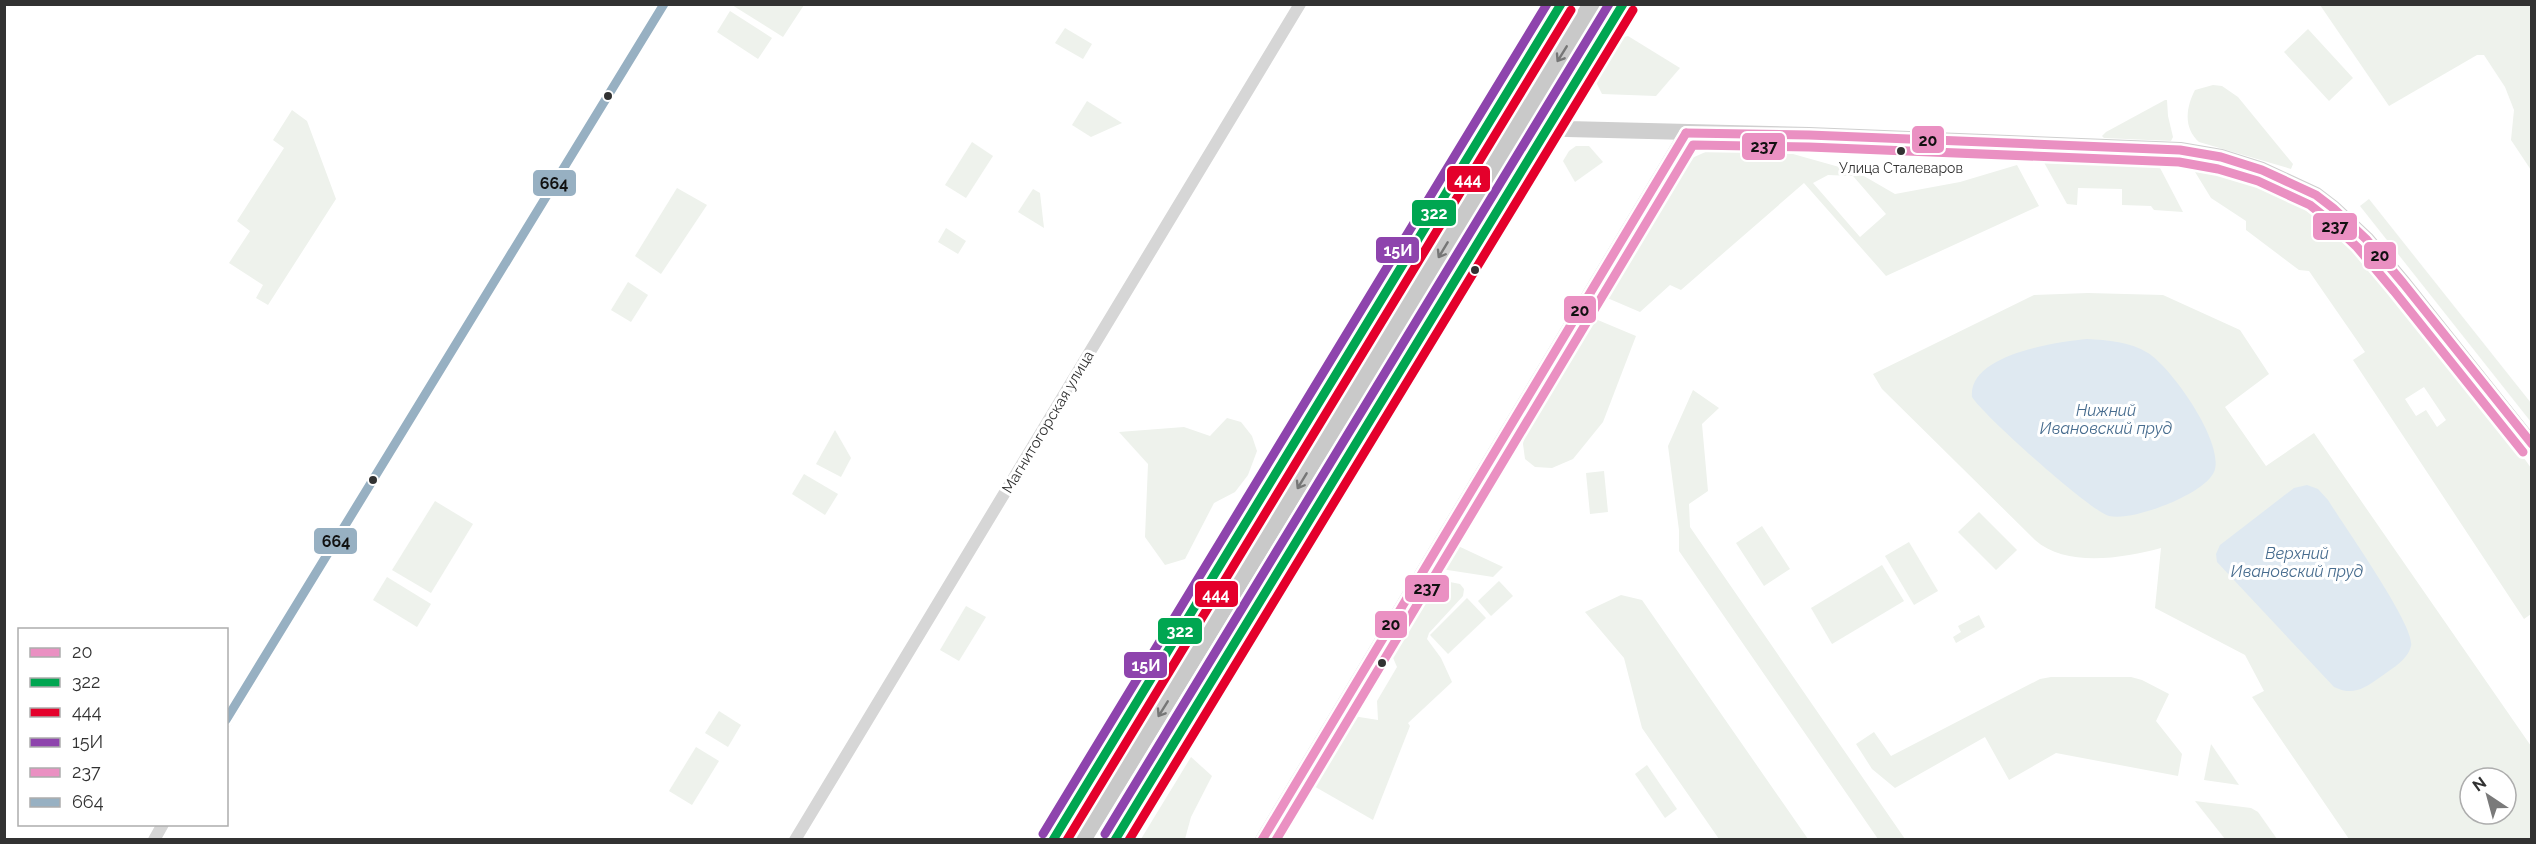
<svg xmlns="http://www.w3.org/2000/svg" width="2536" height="844" font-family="Raleway,sans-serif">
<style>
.green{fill:#eef2ec;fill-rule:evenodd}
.water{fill:#dfe9f1}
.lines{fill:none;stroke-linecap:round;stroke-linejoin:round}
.minor{stroke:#d6d6d6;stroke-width:12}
.tertiary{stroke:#d6d6d6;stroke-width:14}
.secondary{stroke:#cfcfcf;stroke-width:16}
.primary{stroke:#c9c9c9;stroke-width:18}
.bus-1-casing{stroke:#fff;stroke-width:14}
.bus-2-casing{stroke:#fff;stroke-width:14}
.bus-3-casing{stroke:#fff;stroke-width:14}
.bus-4-casing{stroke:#fff;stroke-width:14}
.bus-5-casing{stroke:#fff;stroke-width:14}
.bus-6-casing{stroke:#fff;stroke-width:14}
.bus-1{stroke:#ea90c2;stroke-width:9}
.bus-2{stroke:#00a651;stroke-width:9}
.bus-3{stroke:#e4002b;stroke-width:9}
.bus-4{stroke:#8e44ad;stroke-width:9}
.bus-5{stroke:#ea90c2;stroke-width:9}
.bus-6{stroke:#97b0c2;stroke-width:9}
.oneway{stroke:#767676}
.bus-dot{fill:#323232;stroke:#fff;stroke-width:2}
.labels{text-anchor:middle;stroke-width:6;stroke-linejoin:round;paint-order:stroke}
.bus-label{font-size:14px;fill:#323232;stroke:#fff}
.street-label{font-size:15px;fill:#323232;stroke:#fff}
.water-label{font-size:16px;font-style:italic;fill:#476c8e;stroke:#fff}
.line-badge{stroke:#fff;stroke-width:2}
.badge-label{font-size:16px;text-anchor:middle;font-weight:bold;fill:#fff}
.pale-badge-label{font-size:16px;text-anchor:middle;font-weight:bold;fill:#111}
</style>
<rect width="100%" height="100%" fill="#fff"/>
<g class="green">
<polygon points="732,5 804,5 783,37"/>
<polygon points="2320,5 2531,5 2531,170 2511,140 2514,110 2505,87 2484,55 2477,55 2389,106"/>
<polygon points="730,11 772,38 758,59 717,32"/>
<polygon points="1065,28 1092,44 1083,59 1055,43"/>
<polygon points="2308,29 2353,78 2329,101 2284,52"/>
<polygon points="1628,36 1680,68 1656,96 1602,94 1594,78 1613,40"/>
<path d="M2213,85L2222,86L2238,97L2293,164L2291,169L2199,142C2183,128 2186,107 2195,90Z"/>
<polygon points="2165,100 2167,100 2168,116 2173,137 2171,141 2104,138 2102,136 2106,132"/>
<polygon points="1087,101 1122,123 1091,137 1072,125"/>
<polygon points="292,110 307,121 336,199 268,305 256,298 263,285 229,263 250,231 237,221 284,148 273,140"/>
<polygon points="972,142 993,156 966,198 945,185"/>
<polygon points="1576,146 1589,146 1603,162 1575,182 1563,161 1569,151"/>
<path d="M1710,150L1793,154L1857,172L1895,194L1960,182L2017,165L2039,206L1886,276L1804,183L1681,290L1670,285L1640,312L1605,297L1679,175L1692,158ZM1828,175L1853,176L1886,214L1860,237L1813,183Z"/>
<polygon points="2041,157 2152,161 2159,166 2183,212 2154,210 2151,206 2122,205 2122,189 2078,188 2077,205 2067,204"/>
<path d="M2192,167L2250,182L2281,194L2337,231L2371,265L2519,451L2531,468V614L2524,619L2353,360L2365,352L2309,271L2299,270L2246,230V221L2211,198ZM2424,387L2446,420L2437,427L2426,410L2416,416L2405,399Z"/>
<polygon points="677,188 707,205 661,274 635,256"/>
<polygon points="1033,189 1040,193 1044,228 1018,212"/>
<polygon points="2369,199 2531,403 2531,422 2360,206"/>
<polygon points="946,228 966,241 958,254 938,242"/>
<polygon points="628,282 648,295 631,322 611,310"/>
<path d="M2088,293L2163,295L2240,330L2269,374L2225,407L2266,466L2314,433L2531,746V839H2349L2252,697L2264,691L2245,655L2155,608L2161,548C2124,558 2066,568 2035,540L1882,389L1873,374L2034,295ZM2470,778H2506V814H2470Z"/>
<polygon points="1593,318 1636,336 1603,422 1573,459 1552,468 1535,467 1525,459 1523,444 1525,430"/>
<polygon points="1693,390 1719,408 1702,424 1708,491 1689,504 1690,527 1905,839 1878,839 1679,551 1679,530 1668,446"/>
<polygon points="1227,418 1241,422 1252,436 1257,451 1248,475 1235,492 1214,503 1185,559 1165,565 1145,537 1148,464 1119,432 1184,427 1210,436"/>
<polygon points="835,430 851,458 841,477 816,464"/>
<polygon points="1604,471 1608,512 1590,514 1586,473"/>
<polygon points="804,474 838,494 825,515 792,494"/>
<polygon points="435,501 473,524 431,593 392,570"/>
<polygon points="1979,512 2017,550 1996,570 1958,532"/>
<polygon points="1762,526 1790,569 1764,586 1736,543"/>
<polygon points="1909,542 1938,591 1914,605 1885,556"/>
<polygon points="1456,545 1503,567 1493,577 1441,569"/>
<polygon points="1882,565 1904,601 1832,644 1811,608"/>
<polygon points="387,577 431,604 417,627 373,600"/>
<polygon points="1435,579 1460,584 1464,589 1463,596 1429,633 1427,639 1441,658 1452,682 1408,723 1410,726 1373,820 1312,785 1353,716 1378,720 1377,701 1397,667 1391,653"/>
<polygon points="1499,581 1513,596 1491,616 1478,601"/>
<polygon points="1621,595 1642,600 1808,839 1719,839 1642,728 1624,658 1585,612"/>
<polygon points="1467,598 1486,618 1448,654 1430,635"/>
<polygon points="966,606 986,617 959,661 940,650"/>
<polygon points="1979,615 1985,627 1956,643 1953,637 1961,632 1958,626"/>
<polygon points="2051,677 2131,677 2142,680 2169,694 2156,721 2182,754 2178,776 2056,753 2009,780 1985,737 1895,788 1872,769 1856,744 1874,732 1891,756 2040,679"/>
<polygon points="719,711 741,725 728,747 705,733"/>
<polygon points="2211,744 2239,785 2204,780"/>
<polygon points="696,747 719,761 692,805 669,791"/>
<polygon points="1191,757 1212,776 1191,817 1185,839 1141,839"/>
<polygon points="1647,765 1677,809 1665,818 1635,774"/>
<polygon points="2195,801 2251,808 2258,812 2277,839 2225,839"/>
</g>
<g class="water">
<path d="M2087,339C2107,340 2131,342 2148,353C2171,367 2226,444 2214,472C2209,483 2190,494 2179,499C2163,507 2127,520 2109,516C2090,511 1983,415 1972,397C1968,354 2057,342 2087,339Z"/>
<path d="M2307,485L2318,489L2328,500C2342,523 2416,627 2411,646C2408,660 2390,670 2379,678C2363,689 2353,696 2334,687L2217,562L2216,554L2220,545L2294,488Z"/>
</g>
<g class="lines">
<g class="minor">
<polyline points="226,721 664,4"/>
<polyline points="154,840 163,824"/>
<polyline points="795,840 1300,4"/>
</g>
<polyline class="tertiary" points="1262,840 1686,133"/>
<polyline class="secondary" points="1527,110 1551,124 1567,129 1809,135 2180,150 2221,157 2262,170 2316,195 2333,208 2366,239 2403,283 2532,445"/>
<g class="primary">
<polyline points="1053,840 1561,4"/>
<polyline points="1082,840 1592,4"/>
<polyline points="1115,840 1623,4"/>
</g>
<g class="bus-1-casing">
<g id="bus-1">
<polyline points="1686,133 1809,135 2180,150 2221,157 2262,170 2316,195 2333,208 2366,239 2403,283 2532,444"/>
<polyline points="1262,840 1686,133"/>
</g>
</g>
<g class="bus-2-casing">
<g id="bus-2">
<polyline points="1053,840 1561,4"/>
<polyline points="1115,840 1623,4"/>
</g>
</g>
<g class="bus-3-casing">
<g id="bus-3">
<polyline points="1067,840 1571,10"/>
<polyline points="1129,840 1633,10"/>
</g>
</g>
<g class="bus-4-casing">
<g id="bus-4">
<polyline points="1043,834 1547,4"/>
<polyline points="1105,834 1609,4"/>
</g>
</g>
<g class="bus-5-casing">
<polyline id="bus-5" points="1276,840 1693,145 1809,147 2179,162 2218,169 2258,181 2310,205 2325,217 2357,247 2394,291 2523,452"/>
</g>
<g class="bus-6-casing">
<polyline id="bus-6" points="226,720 664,4"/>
</g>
<use href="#bus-1" class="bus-1"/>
<use href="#bus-2" class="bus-2"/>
<use href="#bus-3" class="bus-3"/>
<use href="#bus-4" class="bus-4"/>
<use href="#bus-5" class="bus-5"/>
<use href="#bus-6" class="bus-6"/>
</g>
<defs><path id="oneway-shaft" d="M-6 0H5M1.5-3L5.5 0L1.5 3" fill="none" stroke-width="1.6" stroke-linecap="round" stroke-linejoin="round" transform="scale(1.5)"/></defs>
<g class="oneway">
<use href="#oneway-shaft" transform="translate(1562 54) rotate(122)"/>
<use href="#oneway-shaft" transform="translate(1443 250) rotate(121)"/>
<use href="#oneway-shaft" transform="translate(1302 481) rotate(121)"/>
<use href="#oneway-shaft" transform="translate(1163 709) rotate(122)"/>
</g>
<g class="bus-dot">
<circle cx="608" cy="96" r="5"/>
<circle cx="1901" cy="151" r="5"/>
<circle cx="1475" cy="270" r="5"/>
<circle cx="373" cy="480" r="5"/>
<circle cx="1382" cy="663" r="5"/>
</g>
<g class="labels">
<g class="bus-label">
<text x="1901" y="173">Улица Сталеваров</text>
</g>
<g class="street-label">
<text transform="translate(1048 422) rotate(-59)" y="5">Магнитогорская улица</text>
</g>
<g class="water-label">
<text x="2106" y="416">Нижний<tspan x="2106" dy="18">Ивановский пруд</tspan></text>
<text x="2297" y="559">Верхний<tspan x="2297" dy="18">Ивановский пруд</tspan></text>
</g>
</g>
<g class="line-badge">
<rect x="1911" y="125" width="34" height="29" rx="6" fill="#ea90c2"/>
<rect x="1741" y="132" width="45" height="29" rx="6" fill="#ea90c2"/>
<rect x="1446" y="165" width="45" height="28" rx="6" fill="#e4002b"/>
<rect x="532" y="169" width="45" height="28" rx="6" fill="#97b0c2"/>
<rect x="1411" y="199" width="46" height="28" rx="6" fill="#00a651"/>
<rect x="2312" y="212" width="46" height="29" rx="6" fill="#ea90c2"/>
<rect x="1375" y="236" width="45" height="28" rx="6" fill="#8e44ad"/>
<rect x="2363" y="241" width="34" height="29" rx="6" fill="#ea90c2"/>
<rect x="1563" y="295" width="34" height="29" rx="6" fill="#ea90c2"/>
<rect x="313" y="527" width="45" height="28" rx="6" fill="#97b0c2"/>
<rect x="1404" y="574" width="46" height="29" rx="6" fill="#ea90c2"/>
<rect x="1194" y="580" width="45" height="28" rx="6" fill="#e4002b"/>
<rect x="1374" y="610" width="34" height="29" rx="6" fill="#ea90c2"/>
<rect x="1157" y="617" width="46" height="28" rx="6" fill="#00a651"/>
<rect x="1123" y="651" width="45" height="28" rx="6" fill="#8e44ad"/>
</g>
<g class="badge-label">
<text x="1468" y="185">444</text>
<text x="1434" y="219">322</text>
<text x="1398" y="256">15И</text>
<text x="1216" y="600">444</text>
<text x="1180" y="637">322</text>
<text x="1146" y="671">15И</text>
</g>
<g class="pale-badge-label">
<text x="1928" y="146">20</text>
<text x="1764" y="152">237</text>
<text x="554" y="189">664</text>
<text x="2335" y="232">237</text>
<text x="2380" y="261">20</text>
<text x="1580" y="316">20</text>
<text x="336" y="547">664</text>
<text x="1427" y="594">237</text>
<text x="1391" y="630">20</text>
</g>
<rect width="2536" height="844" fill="none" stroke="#323232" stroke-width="12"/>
<rect x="18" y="628" width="210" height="198" fill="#ffffff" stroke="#adadad" stroke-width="1.5"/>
<rect x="30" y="648" width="30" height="9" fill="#ea90c2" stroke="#adadad" stroke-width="1.5"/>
<text x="72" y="658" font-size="18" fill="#323232">20</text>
<rect x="30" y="678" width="30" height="9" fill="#00a651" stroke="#adadad" stroke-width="1.5"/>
<text x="72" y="688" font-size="18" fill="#323232">322</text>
<rect x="30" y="708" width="30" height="9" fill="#e4002b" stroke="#adadad" stroke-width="1.5"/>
<text x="72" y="718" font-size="18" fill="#323232">444</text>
<rect x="30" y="738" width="30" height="9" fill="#8e44ad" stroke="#adadad" stroke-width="1.5"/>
<text x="72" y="748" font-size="18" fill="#323232">15И</text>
<rect x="30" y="768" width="30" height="9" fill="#ea90c2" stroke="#adadad" stroke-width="1.5"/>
<text x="72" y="778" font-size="18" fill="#323232">237</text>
<rect x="30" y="798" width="30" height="9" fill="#97b0c2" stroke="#adadad" stroke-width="1.5"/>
<text x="72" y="808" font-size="18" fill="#323232">664</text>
<g transform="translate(2488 796) rotate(324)"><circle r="28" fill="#ffffff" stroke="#adadad" stroke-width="1.5"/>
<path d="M0-4.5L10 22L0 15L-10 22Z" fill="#7a7a7a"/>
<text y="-9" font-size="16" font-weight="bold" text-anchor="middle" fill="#323232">N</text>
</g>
</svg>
